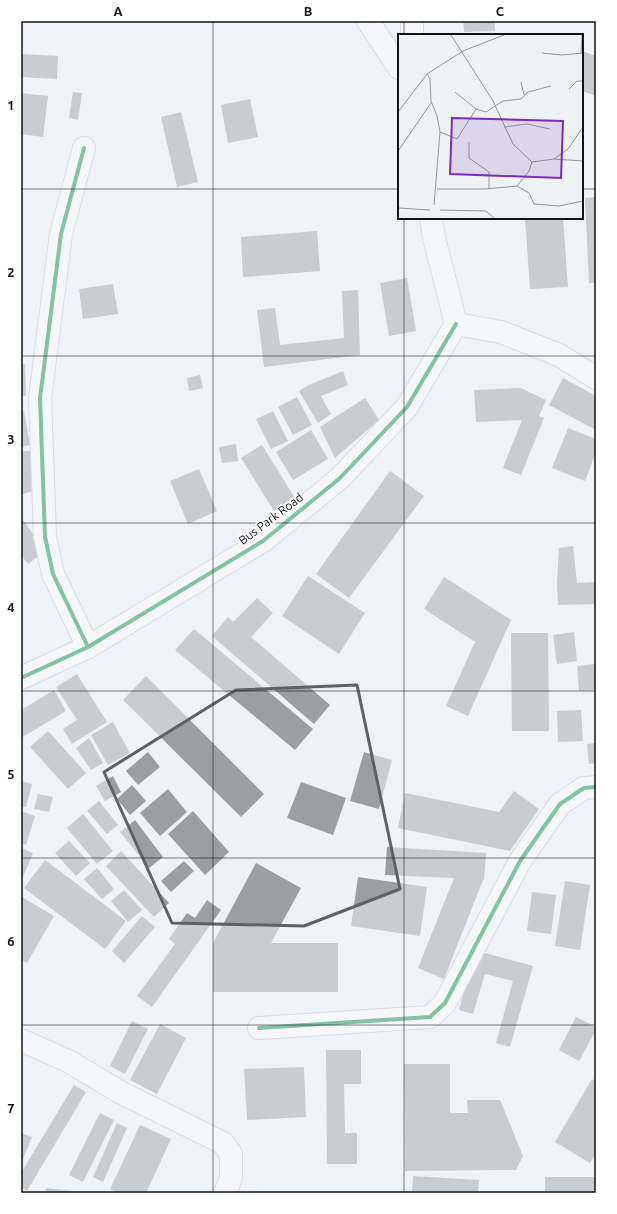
<svg xmlns="http://www.w3.org/2000/svg" width="617" height="1214" font-family="Ubuntu,sans-serif">
<style>
.building{fill:#9c9fa1}
.lines{fill:none;stroke-linecap:round;stroke-linejoin:round}
.street-casing{stroke:#c1c3c6;stroke-width:24}
.street{stroke:#fdfdfe;stroke-width:22}
.cycleway-casing{stroke:#fff;stroke-width:6}
.cycleway{stroke:#00873e;stroke-width:4}
.marked{fill:none;stroke:#5f6163;stroke-width:3;stroke-linejoin:round}
.grid{fill:none;stroke:#111315;stroke-width:1;stroke-opacity:0.55}
.labels{text-anchor:middle;stroke-width:4;stroke-linejoin:round;paint-order:stroke}
.street-label{font-size:12px;fill:#111315;stroke:#fff}
.inset-road{fill:none;stroke:#96999b;stroke-width:1}
.view{fill:#7b2cbf;fill-opacity:0.15;stroke:#7b2cbf;stroke-width:2}
.inset-edge{fill:none;stroke:#111315;stroke-width:2}
.neatline{fill:none;stroke:#111315;stroke-width:1.5}
.grid-label{font-size:13px;text-anchor:middle;font-weight:bold;fill:#111315}
</style>
<rect width="100%" height="100%" fill="#eff2f5"/>
<g class="building">
<polygon points="463,21 495,21 495,31 464,32"/>
<polygon points="582,51 596,56 596,96 582,91"/>
<polygon points="21,54 58,56 57,79 21,77"/>
<polygon points="73,92 82,93 78,120 69,118"/>
<polygon points="21,93 48,96 43,137 21,134"/>
<polygon points="250,99 258,137 228,143 221,105"/>
<polygon points="181,112 198,182 177,187 161,117"/>
<polygon points="596,197 596,283 589,283 585,198"/>
<polygon points="525,218 563,218 568,287 530,289"/>
<polygon points="317,231 320,271 243,277 241,237"/>
<polygon points="407,278 416,331 389,336 380,283"/>
<polygon points="113,284 118,314 83,319 79,289"/>
<polygon points="358,290 360,355 264,367 257,310 275,308 280,345 344,338 342,291"/>
<polygon points="21,364 25,364 26,396 21,396"/>
<polygon points="343,371 348,385 321,396 331,414 318,423 299,391 309,385"/>
<polygon points="200,375 203,388 189,391 187,378"/>
<polygon points="563,378 596,396 596,430 549,405"/>
<polygon points="521,388 546,400 539,416 544,418 521,475 503,468 522,420 476,422 474,390"/>
<polygon points="297,397 312,425 293,435 278,407"/>
<polygon points="365,398 379,420 335,458 320,427"/>
<polygon points="21,411 24,411 30,445 21,447"/>
<polygon points="273,411 288,441 271,449 256,419"/>
<polygon points="568,428 596,439 596,452 585,481 552,468"/>
<polygon points="311,430 328,459 293,480 276,452"/>
<polygon points="236,444 238,461 222,463 219,447"/>
<polygon points="262,445 295,498 274,511 241,458"/>
<polygon points="21,451 35,451 37,489 21,495"/>
<polygon points="199,469 217,511 188,524 170,481"/>
<polygon points="390,471 424,496 349,598 316,574"/>
<polygon points="21,517 45,551 28,564 21,555"/>
<polygon points="573,546 577,583 596,582 596,604 558,605 557,583 559,548"/>
<polygon points="308,576 365,613 339,654 282,616"/>
<polygon points="444,577 511,620 468,716 446,706 475,642 424,609"/>
<polygon points="257,598 273,613 251,637 330,705 314,724 212,636 228,617 233,622"/>
<polygon points="194,629 313,729 295,750 175,650"/>
<polygon points="574,632 577,661 557,664 553,635"/>
<polygon points="511,633 548,633 549,731 512,731"/>
<polygon points="596,664 596,690 579,691 577,666"/>
<polygon points="77,674 107,722 72,744 63,729 77,720 56,687"/>
<polygon points="146,676 264,794 241,817 123,700"/>
<polygon points="54,690 66,711 21,738 21,710"/>
<polygon points="581,710 583,741 558,742 557,711"/>
<polygon points="113,722 130,753 108,765 91,735"/>
<polygon points="48,731 86,773 68,789 30,747"/>
<polygon points="89,738 103,763 91,770 76,748"/>
<polygon points="596,743 596,763 589,764 587,744"/>
<polygon points="148,752 160,767 138,785 126,771"/>
<polygon points="364,752 392,760 379,809 350,801"/>
<polygon points="113,776 121,792 105,801 96,786"/>
<polygon points="21,781 32,784 26,807 21,806"/>
<polygon points="301,782 346,798 333,835 287,818"/>
<polygon points="132,785 146,801 130,815 117,799"/>
<polygon points="168,789 187,812 160,836 140,813"/>
<polygon points="514,791 539,809 510,851 398,828 405,793 499,812"/>
<polygon points="38,794 53,797 49,812 34,809"/>
<polygon points="99,801 118,825 107,834 87,811"/>
<polygon points="21,811 35,816 26,845 21,843"/>
<polygon points="193,811 229,852 205,875 168,834"/>
<polygon points="83,814 113,851 97,864 67,828"/>
<polygon points="135,820 163,857 149,868 120,832"/>
<polygon points="69,841 90,863 76,876 55,853"/>
<polygon points="387,847 486,853 484,880 483,880 444,979 418,968 454,878 385,875"/>
<polygon points="21,848 33,853 21,882"/>
<polygon points="121,851 169,903 154,917 106,866"/>
<polygon points="45,860 126,921 105,949 24,888"/>
<polygon points="184,861 194,871 171,892 161,881"/>
<polygon points="256,863 301,888 271,943 338,943 338,992 213,992 213,943"/>
<polygon points="97,868 114,889 102,899 84,879"/>
<polygon points="358,877 427,887 420,936 351,926"/>
<polygon points="565,881 590,885 580,950 555,946"/>
<polygon points="124,890 142,910 128,922 111,901"/>
<polygon points="532,892 556,895 551,934 527,931"/>
<polygon points="22,897 54,916 27,963 21,960 21,900"/>
<polygon points="207,900 221,910 152,1007 137,996 175,944 169,939 187,913 195,918"/>
<polygon points="142,916 155,927 124,963 112,951"/>
<polygon points="474,950 533,966 510,1047 496,1043 513,981 485,974 473,1014 459,1010"/>
<polygon points="576,1017 596,1027 596,1030 579,1061 559,1050"/>
<polygon points="132,1021 148,1029 125,1074 110,1066"/>
<polygon points="160,1024 186,1038 157,1094 130,1080"/>
<polygon points="326,1050 361,1050 361,1084 344,1084 345,1133 357,1133 357,1164 327,1164"/>
<polygon points="404,1064 450,1064 450,1113 468,1113 467,1100 500,1100 523,1156 516,1170 405,1171"/>
<polygon points="304,1067 306,1117 247,1120 244,1069"/>
<polygon points="592,1079 596,1082 596,1153 590,1163 555,1142"/>
<polygon points="74,1085 86,1092 27,1191 21,1187 21,1173"/>
<polygon points="100,1113 114,1120 83,1182 69,1175"/>
<polygon points="117,1123 127,1128 103,1182 93,1177"/>
<polygon points="140,1125 171,1139 146,1193 118,1193 110,1189"/>
<polygon points="21,1133 32,1137 21,1164"/>
<polygon points="413,1176 479,1180 478,1193 412,1193"/>
<rect x="545" y="1177" width="51" height="16"/>
<polygon points="46,1188 73,1191 72,1193 45,1193"/>
</g>
<g class="lines">
<g class="street-casing">
<g id="street">
<polyline points="368,21 399,68"/>
<polyline points="412,21 412,35"/>
<polyline points="84,148 61,234 40,398 45,537 53,574 88,647"/>
<polyline points="431,218 434,238 456,324"/>
<polyline points="456,324 501,332 559,355 596,378"/>
<polyline points="21,678 88,647 263,541 340,478 407,407 456,324"/>
<polyline points="259,1028 430,1017 445,1003 520,861 560,804 584,788 596,787"/>
<polyline points="21,1040 68,1061 120,1092 223,1143 231,1154 231,1178 225,1193"/>
</g>
</g>
<use href="#street" class="street"/>
<g class="cycleway-casing">
<g id="cycleway">
<polyline points="84,148 61,234 40,398 45,537 53,574 88,647"/>
<polyline points="21,678 88,647 263,541 340,478 407,407 456,324"/>
<polyline points="259,1028 430,1017 445,1003 520,861 560,804 584,788 596,787"/>
</g>
</g>
<use href="#cycleway" class="cycleway"/>
</g>
<path d="M0 0H617V1214H0ZM357,685L400,889L304,926L172,923L104,772L236,690Z" fill="#eff2f5" fill-opacity=".55" fill-rule="evenodd"/>
<path class="marked" d="M357,685L400,889L304,926L172,923L104,772L236,690Z"/>
<path class="grid" d="M213,21V1193M404,21V35M21,189H399M582,189H596M404,218V1193M21,356H596M21,523H596M21,691H596M21,858H596M21,1025H596"/>
<g class="labels">
<g class="street-label">
<text transform="translate(271 519) rotate(-37)" y="4">Bus Park Road</text>
</g>
</g>
<g transform="translate(398 34)">
<rect width="185" height="185" fill="#eff2f5"/>
<path class="inset-road" d="M53,1L95,67L115,110L134,128M144,19L164,21L185,19M183,19L184,1M123,48L126,61M171,55L179,47H185M57,58L78,75M0,78L29,40M106,93L129,90L152,95M42,98L59,105L78,75L88,78L105,67L123,65L130,58L153,52M71,108V124L91,138V155M0,117L33,69M156,125L170,115L185,93M134,128L156,125L185,127M119,152L131,159L136,170L161,172L185,167M39,155H87L119,152L131,137L134,128M36,171L42,98L39,82L33,67L32,45L29,40L65,17L106,1M0,174L32,176M42,176L88,177L96,184"/>
<path class="view" d="M54,84L165,87L163,144L52,140Z"/>
<rect width="185" height="185" class="inset-edge"/>
</g>
<rect width="617" height="1214" fill="none" stroke="#ffffff" stroke-width="44"/>
<rect x="22" y="22" width="573" height="1170" class="neatline"/>
<g class="grid-label">
<text x="118" y="16">A</text>
<text x="308" y="16">B</text>
<text x="500" y="16">C</text>
<text x="11" y="110">1</text>
<text x="11" y="277">2</text>
<text x="11" y="444">3</text>
<text x="11" y="612">4</text>
<text x="11" y="779">5</text>
<text x="11" y="946">6</text>
<text x="11" y="1113">7</text>
</g>
</svg>
